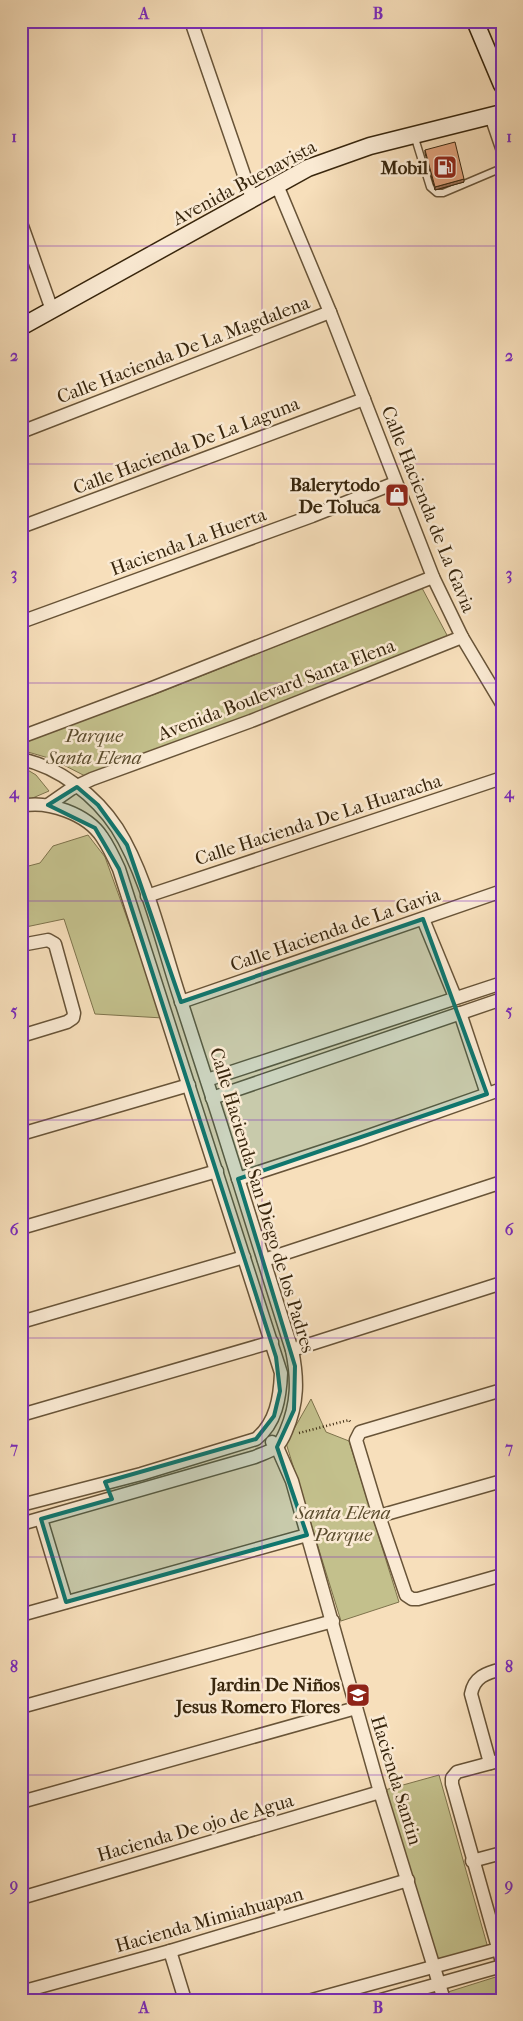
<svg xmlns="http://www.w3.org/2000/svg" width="523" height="2021" font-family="'IM FELL French Canon',serif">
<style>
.green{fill:#c3c08c;stroke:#7e734c}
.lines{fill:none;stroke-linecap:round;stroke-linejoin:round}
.lane-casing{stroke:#685438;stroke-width:9}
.street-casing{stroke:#685438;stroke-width:15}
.secondary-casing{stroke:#38260d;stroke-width:19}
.path{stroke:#38260d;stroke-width:2.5;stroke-dasharray:1 2.5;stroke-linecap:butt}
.lane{stroke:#faead3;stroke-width:6}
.street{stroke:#faead3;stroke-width:12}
.secondary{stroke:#faead3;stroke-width:16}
.wall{fill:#c28c6c;stroke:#38260d}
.shaded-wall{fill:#9e7258;stroke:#38260d}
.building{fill:#e2a37d;stroke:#38260d}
.marked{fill:#0f766e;fill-opacity:0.2;stroke:#0f766e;stroke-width:4;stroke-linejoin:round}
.grid{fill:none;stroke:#7b2cbf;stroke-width:1;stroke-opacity:0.55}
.labels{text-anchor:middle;stroke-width:5;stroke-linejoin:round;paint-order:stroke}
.poi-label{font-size:19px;font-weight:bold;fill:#38260d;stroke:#faead3;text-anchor:end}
.street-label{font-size:19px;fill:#38260d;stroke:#faead3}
.park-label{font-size:19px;font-style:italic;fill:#5b4c2d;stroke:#faead3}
.neatline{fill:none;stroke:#7b2cbf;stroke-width:2}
.grid-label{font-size:16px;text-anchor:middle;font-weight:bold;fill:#7b2cbf}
</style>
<rect width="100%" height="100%" fill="#f7dfbb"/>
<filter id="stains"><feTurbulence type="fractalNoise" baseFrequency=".004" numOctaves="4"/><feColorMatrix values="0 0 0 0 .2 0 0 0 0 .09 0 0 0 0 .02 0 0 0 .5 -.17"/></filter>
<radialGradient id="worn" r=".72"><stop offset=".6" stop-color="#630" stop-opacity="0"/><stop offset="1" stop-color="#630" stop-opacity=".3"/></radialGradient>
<g class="green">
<polygon points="422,588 448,637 89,778 52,759 21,750 21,741 161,692"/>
<polygon points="21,766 36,775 49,791 21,803"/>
<polygon points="88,835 105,857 163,1018 95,1014 64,919 21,928 21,868 40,863 53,846"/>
<polygon points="311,1399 326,1432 349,1441 399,1602 341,1621 286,1443"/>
<polygon points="439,1775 488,1948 436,1962 385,1790"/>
<polygon points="502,1975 502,2000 450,2000 448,1992"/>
</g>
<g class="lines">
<g class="lane-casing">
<polyline id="lane" points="414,135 430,187 437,193 443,193 502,168"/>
</g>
<g class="street-casing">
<g id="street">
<polyline points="191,21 252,198"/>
<polyline points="491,116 502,148"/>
<polyline points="277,185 330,312 433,577 462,637 502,704"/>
<polyline points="21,223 52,310"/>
<polyline points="21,432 330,312"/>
<polyline points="21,527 364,399"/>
<polyline points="21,622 312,516 395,483"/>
<polyline points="21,737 152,688 433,577"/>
<path d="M21,759C59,767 96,796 117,828C147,875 163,948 181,1001C219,1117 256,1234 292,1350C298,1379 298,1403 286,1431C284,1436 281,1443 276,1447C270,1452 261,1454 255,1457L21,1524"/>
<polyline points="48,805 71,789 92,779 251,721 462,637"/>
<path d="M21,806C48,800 87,814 102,837C109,847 114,858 119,869L281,1373C280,1398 276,1423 256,1439L141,1474L21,1505"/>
<polyline points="147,896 502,778"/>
<polyline points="423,919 455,997"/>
<polyline points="21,945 48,940 55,944 74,1013 73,1018 67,1022 21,1036"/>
<polyline points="181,1002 502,891"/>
<polyline points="460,1013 487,1094"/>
<polyline points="207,1080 502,983"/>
<polyline points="212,1098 502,999"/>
<polyline points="21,1134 189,1085"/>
<polyline points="238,1179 360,1139 502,1089"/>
<polyline points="21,1228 217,1171"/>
<polyline points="264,1260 502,1182"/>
<polyline points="21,1322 244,1257"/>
<polyline points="292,1350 502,1283"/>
<polyline points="502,1390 360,1432 356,1440 379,1516 406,1595 412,1599 418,1599 502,1575"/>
<polyline points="21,1415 272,1342"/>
<polyline points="272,1442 277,1447 292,1481 380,1792 444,2000"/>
<polyline points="379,1516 502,1481"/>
<polyline points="41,1519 66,1602"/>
<polyline points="21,1615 307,1535"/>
<polyline points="21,1707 333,1621"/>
<polyline points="502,1760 457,1772 452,1778 452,1784 502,1962"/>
<path d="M490,1763L471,1694C474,1677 486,1673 502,1669"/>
<polyline points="21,1802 356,1708"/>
<polyline points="472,1861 502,1853"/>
<polyline points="21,1898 380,1792"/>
<polyline points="170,1951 185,2000"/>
<polyline points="21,1992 170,1951 408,1880"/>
<polyline points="312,2000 502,1948"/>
<polyline points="381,2000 502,1966"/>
</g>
</g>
<g class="secondary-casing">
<g id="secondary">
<polyline points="475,21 502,85"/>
<polyline points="21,327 308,168 370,146 502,113"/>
</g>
</g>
<polyline class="path" points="299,1433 349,1420 351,1423"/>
<use href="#lane" class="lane"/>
<use href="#street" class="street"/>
<use href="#secondary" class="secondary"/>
</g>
<polygon class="wall" points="425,150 464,182 435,190 425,153"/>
<polygon class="shaded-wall" points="464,179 464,182 435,190 435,187"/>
<polygon class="building" points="455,142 464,179 435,187 425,150"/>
<path class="marked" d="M77,787L98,805L127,845L181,1002L423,919L487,1094L238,1179L295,1366L294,1410L277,1447L307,1535L66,1602L41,1519L112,1499L105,1482L256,1439L274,1416L280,1391L276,1357L119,869L95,828L48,805Z"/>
<path class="grid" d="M262,21V2000M21,246H502M21,464H502M21,683H502M21,901H502M21,1120H502M21,1338H502M21,1557H502M21,1775H502"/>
<defs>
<g id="fuel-square" transform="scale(1.25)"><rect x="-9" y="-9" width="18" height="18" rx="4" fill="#8f2418" stroke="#faead3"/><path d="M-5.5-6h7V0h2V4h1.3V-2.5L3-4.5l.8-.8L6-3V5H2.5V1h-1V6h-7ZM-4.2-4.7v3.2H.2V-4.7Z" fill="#fff"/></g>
<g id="shop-square" transform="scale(1.25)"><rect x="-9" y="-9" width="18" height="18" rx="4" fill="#8f2418" stroke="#faead3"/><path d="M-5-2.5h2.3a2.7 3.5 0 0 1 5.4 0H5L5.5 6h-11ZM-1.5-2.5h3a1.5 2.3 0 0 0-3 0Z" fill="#fff"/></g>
<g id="school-square" transform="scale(1.25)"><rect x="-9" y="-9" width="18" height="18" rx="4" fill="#8f2418" stroke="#faead3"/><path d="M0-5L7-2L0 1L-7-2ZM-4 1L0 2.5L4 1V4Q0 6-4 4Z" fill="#fff"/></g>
</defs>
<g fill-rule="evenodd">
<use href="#fuel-square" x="445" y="167"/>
<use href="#shop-square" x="397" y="495"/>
<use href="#school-square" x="358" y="1695"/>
</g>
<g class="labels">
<g class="poi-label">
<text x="428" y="174">Mobil</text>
<text x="380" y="491">Balerytodo<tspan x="380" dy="22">De Toluca</tspan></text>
<text x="340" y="1691">Jardin De Niños<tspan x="340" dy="22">Jesus Romero Flores</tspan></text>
</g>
<g class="street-label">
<text transform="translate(244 182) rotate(-28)" y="7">Avenida Buenavista</text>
<text transform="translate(183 349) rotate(-21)" y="7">Calle Hacienda De La Magdalena</text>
<text transform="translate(186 445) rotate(-21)" y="7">Calle Hacienda De La Laguna</text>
<text transform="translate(429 509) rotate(68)" y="7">Calle Hacienda de La Gavia</text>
<text transform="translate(188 541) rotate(-20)" y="7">Hacienda La Huerta</text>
<text transform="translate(276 689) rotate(-21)" y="7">Avenida Boulevard Santa Elena</text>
<text transform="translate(318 819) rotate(-18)" y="7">Calle Hacienda De La Huaracha</text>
<text transform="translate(335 929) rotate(-19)" y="7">Calle Hacienda de La Gavia</text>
<text transform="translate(263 1200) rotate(73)" y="7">Calle Hacienda San Diego de los Padres</text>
<text transform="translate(397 1780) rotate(73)" y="7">Hacienda Santin</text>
<text transform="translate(195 1827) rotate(-16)" y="7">Hacienda De ojo de Agua</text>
<text transform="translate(209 1919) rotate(-16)" y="7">Hacienda Mimiahuapan</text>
</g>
<g class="park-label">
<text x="94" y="742">Parque<tspan x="94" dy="22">Santa Elena</tspan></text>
<text x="343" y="1519">Santa Elena<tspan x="343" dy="22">Parque</tspan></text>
</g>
</g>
<rect width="523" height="2021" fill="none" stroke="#f7dfbb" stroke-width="55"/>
<rect x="28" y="28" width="468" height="1966" class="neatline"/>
<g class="grid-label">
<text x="144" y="19">A</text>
<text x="378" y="19">B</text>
<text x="14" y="142">1</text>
<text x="509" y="142">1</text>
<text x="14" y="361">2</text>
<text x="509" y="361">2</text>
<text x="14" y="579">3</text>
<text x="509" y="579">3</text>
<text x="14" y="798">4</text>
<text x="509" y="798">4</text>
<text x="14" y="1016">5</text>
<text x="509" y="1016">5</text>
<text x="14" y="1235">6</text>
<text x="509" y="1235">6</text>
<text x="14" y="1453">7</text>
<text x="509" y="1453">7</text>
<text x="14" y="1672">8</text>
<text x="509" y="1672">8</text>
<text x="14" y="1890">9</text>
<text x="509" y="1890">9</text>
<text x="144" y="2013">A</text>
<text x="378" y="2013">B</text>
</g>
<rect width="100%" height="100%" filter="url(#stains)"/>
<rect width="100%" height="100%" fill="url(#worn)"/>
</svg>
